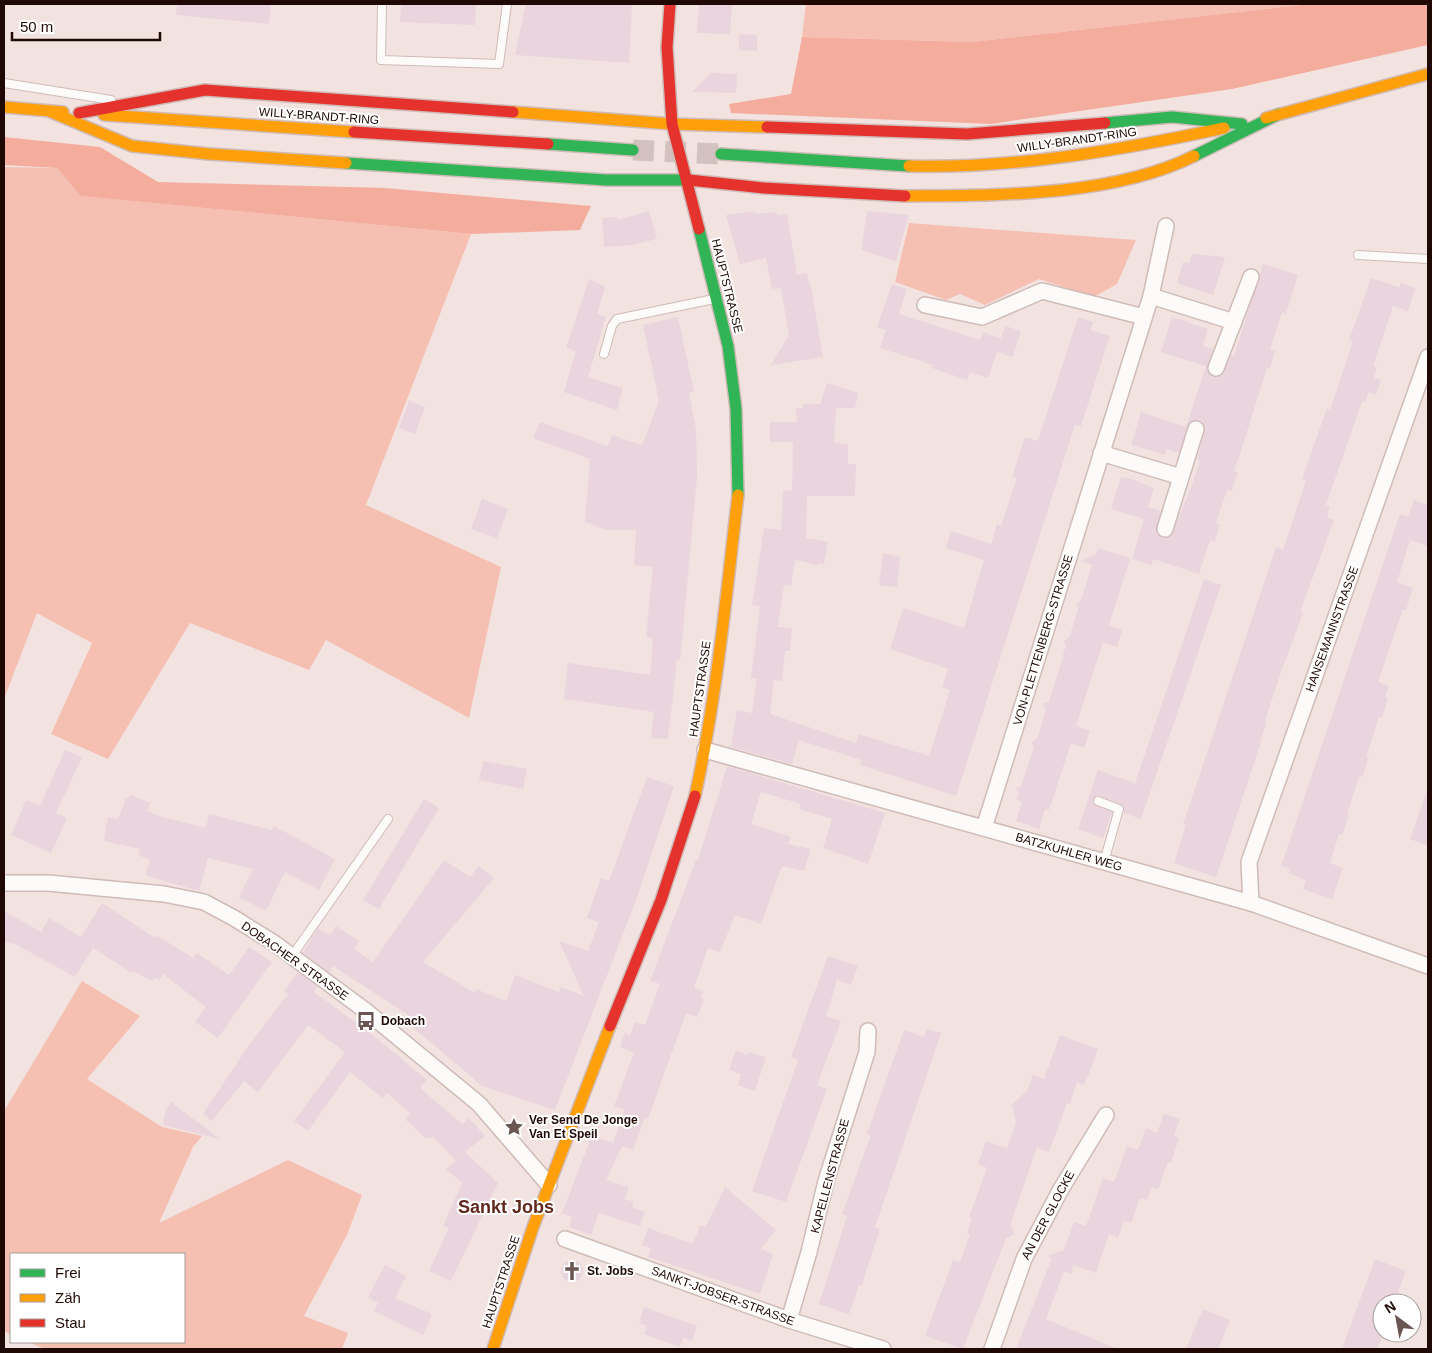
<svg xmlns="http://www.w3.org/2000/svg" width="1432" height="1353" font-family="Helvetica,sans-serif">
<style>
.green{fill:#f5bfb2}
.forest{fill:#f4ad9d}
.building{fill:#ead4de}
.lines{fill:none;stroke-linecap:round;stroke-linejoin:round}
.secondary-tunnel{stroke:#d3c2bf;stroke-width:21;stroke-dasharray:21 11;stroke-linecap:butt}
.lane-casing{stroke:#cfbbb7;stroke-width:10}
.street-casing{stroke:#cfbbb7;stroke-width:18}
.fast-casing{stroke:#cfbbb7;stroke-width:14}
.slow-casing{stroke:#cfbbb7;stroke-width:14}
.jam-casing{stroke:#cfbbb7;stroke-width:14}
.lane{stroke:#fdfbfa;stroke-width:8}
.street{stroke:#fdfbfa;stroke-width:15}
.fast{stroke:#30b455;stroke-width:11}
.slow{stroke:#ff9f0a;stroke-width:11}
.jam{stroke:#e5322d;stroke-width:11}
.labels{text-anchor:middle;stroke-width:4;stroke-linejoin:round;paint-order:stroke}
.street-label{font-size:12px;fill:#200905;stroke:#fff}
.poi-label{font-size:12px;font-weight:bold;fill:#200905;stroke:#fff;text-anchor:start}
.district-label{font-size:18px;font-weight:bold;fill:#61291d;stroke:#fff}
</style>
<rect width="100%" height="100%" fill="#f3e3e0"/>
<g class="green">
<polygon points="806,4 1310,4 972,42 802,37"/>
<polygon points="4,167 57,168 82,196 471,234 366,505 501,567 469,718 326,640 309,670 190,623 108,759 51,734 92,643 37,613 4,699"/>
<polygon points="909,223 1136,240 1117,284 1094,297 1039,279 985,305 960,294 946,300 895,282"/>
<polygon points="82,981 140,1016 87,1079 162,1127 202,1136 193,1147 159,1223 288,1160 362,1195 347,1235 304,1316 348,1333 342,1349 45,1349 28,1342 184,1342 184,1254 11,1254 11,1335 4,1331 4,1111"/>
</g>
<g class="forest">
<polygon points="1310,4 1428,4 1428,45 1232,89 991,124 731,113 729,104 791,94 802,37 972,42"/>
<polygon points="4,137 100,147 158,182 385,188 591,206 580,230 471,234 81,196 57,168 4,165"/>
</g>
<g class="building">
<polygon points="177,4 271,4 269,24 176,15"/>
<polygon points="401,4 476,4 475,25 400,22"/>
<polygon points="526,4 632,4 629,63 515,55"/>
<polygon points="699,4 732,4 730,34 697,33"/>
<polygon points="739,34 757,35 757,51 739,50"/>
<polygon points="711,73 737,74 736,93 692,92"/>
<polygon points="649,211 657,239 633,245 604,247 602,218 617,217 618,220"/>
<polygon points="755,211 756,214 777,212 777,215 787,214 797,275 807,273 808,281 810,281 823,357 771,365 789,335 781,288 772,289 766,258 740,264 726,215"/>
<polygon points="867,211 909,215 896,261 861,250"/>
<polygon points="1192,254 1225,257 1213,295 1177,283 1183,262 1189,264"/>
<polygon points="1263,264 1298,275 1286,314 1282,312 1276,331 1270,349 1275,351 1270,368 1267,368 1240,454 1234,471 1238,472 1232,491 1227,490 1216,523 1220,524 1215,542 1210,540 1199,574 1153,559 1151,565 1132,559 1144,519 1111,509 1121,477 1129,478 1154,488 1148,507 1161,511 1156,532 1162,538 1171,536 1192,485 1200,460 1197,459 1205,431 1205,426 1199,420 1190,422 1179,453 1167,449 1165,455 1131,445 1141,412 1186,427 1206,366 1161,352 1172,317 1208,329 1203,346 1213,349 1207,370 1212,377 1221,376 1231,355 1234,356"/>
<polygon points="1371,278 1399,287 1401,283 1415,288 1408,311 1393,306 1373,366 1377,367 1374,378 1381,380 1376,395 1369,392 1365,402 1362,401 1326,505 1330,507 1327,517 1334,520 1300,612 1303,613 1281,672 1265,721 1267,721 1260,742 1261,742 1216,877 1174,863 1186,825 1183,824 1276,547 1283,550 1306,480 1302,479 1307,465 1327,408 1330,410 1353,341 1349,340"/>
<polygon points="589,279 605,287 597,314 606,317 588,377 623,388 617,410 564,392 576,351 566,348"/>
<polygon points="892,284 907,289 899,314 980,340 983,332 1001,338 999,344 1005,326 1021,331 1013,357 997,352 988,378 970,372 967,380 932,368 933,365 880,348 886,330 877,327"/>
<polygon points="678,317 694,392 689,393 696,429 697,476 682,642 680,661 677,660 668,739 651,738 654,712 564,699 568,663 650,675 653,639 646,636 653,567 634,565 636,530 607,530 585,522 590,459 533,438 540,422 607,446 612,435 642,445 659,401 643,325"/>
<polygon points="1078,317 1093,322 1090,330 1110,336 1081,426 1075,425 956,796 860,765 861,760 799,740 792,764 731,747 737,710 752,713 757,678 751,678 760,606 752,605 764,528 781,530 783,490 792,491 793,442 770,442 770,422 797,422 796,408 803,408 803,404 820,404 827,383 858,393 855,408 836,408 834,443 848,444 848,464 856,464 855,496 807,496 806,538 828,542 824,564 819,563 818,565 795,560 791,586 784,585 778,627 792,628 790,651 785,651 782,681 774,680 770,714 856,743 859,734 929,756 950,690 942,687 948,669 890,649 903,608 964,628 984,560 946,548 951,531 991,544 997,524 1001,526 1017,478 1012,477 1025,437 1038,441"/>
<polygon points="409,401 425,407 415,434 399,428"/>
<polygon points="482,499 508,509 497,538 471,529"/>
<polygon points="1414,500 1428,505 1428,546 1410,540 1397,582 1413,588 1406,610 1403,609 1378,682 1389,686 1385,697 1388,698 1382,718 1379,717 1366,757 1369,757 1362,777 1359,776 1347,815 1349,815 1342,835 1339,834 1330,863 1343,868 1332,899 1303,889 1306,880 1288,873 1290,869 1281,866 1400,514 1408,517"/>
<polygon points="1098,548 1130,558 1109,625 1122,630 1117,647 1103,642 1076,726 1090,731 1084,748 1071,743 1049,810 1045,809 1039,829 1016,821 1022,802 1017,800 1019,794 1016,788 1021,786 1034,747 1031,742 1037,739 1046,710 1043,704 1049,702 1060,666 1066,645 1063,641 1069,638 1078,609 1076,604 1081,601 1092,565 1081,561 1096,554"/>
<polygon points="883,553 900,557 897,587 879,585"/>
<polygon points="1204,579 1221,585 1141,819 1124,813 1124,807 1121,804 1098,795 1093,799 1094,805 1112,812 1103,838 1078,829 1098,770 1135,783"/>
<polygon points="65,750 82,757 56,813 67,818 51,853 11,835 26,800 40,806"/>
<polygon points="483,761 527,769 523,789 479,780"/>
<polygon points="727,766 885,813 868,864 823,848 832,819 799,809 801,804 761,792 751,824 791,837 788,844 811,849 804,871 782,866 761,924 735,915 720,952 708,948 694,988 703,991 701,998 704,999 697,1017 686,1013 648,1119 645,1117 633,1150 619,1145 622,1146 606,1180 629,1187 625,1199 634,1202 632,1207 645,1212 640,1226 599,1213 591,1235 569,1227 572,1217 562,1213 592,1135 613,1143 625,1110 614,1106 634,1053 620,1047 625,1033 630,1035 635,1022 645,1025 660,984 650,981 696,860 698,860"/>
<polygon points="647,777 674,786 636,900 555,1110 482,1086 409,1024 413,1018 333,966 329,972 303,953 318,928 330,935 336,926 359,941 354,949 373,962 444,860 470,877 479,866 494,878 423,962 475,993 476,989 506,1001 515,975 559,992 560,987 584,996 559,941 588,951 599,922 587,918 601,878 609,881"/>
<polygon points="1426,793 1428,793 1428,846 1410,839"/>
<polygon points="130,795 150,803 147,811 162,817 206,828 209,814 272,830 274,826 335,859 319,890 285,872 266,911 239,897 253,869 208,858 199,891 158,879 145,875 150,860 138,855 140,849 104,841 108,817 118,819 126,798 128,799"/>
<polygon points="424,799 439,808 379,909 363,900"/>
<polygon points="102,903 155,938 156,935 193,958 197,953 229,975 249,947 272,962 218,1038 195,1022 206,1007 163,974 159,980 155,977 152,981 133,971 132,973 93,948 75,977 15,944 4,942 4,911 41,932 49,918 81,937"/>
<polygon points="828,956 858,966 851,985 837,980 826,1016 841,1021 817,1085 827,1089 786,1202 752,1191 798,1060 791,1057"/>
<polygon points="298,972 318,987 314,992 374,1036 427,1080 420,1088 462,1124 469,1118 485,1136 465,1152 498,1183 451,1281 429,1271 449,1228 443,1226 462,1183 446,1169 462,1155 455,1160 434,1137 425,1138 405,1119 410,1113 387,1093 383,1098 350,1072 308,1131 294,1121 345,1052 308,1025 258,1092 244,1081 212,1121 203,1114 251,1042 288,994 284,992"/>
<polygon points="927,1029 941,1033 875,1227 880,1229 867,1268 862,1286 859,1285 849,1314 819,1304 847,1216 842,1214 871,1135 867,1134 904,1030 924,1037"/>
<polygon points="1060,1035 1098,1049 1088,1076 1084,1085 1077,1082 1070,1104 1067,1103 1049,1152 1037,1148 1010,1225 1015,1234 1006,1238 963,1349 925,1336 953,1260 960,1262 970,1234 967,1233 972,1218 969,1217 987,1168 978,1164 986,1141 1007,1148 1016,1123 1012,1104 1027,1091 1033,1075 1044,1079"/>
<polygon points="736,1050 748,1055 749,1052 766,1057 755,1091 738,1085 741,1074 729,1070"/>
<polygon points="171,1102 220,1139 163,1125 166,1110"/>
<polygon points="1164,1114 1180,1119 1174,1136 1179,1138 1171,1163 1168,1162 1158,1189 1152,1187 1147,1200 1140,1198 1131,1223 1124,1221 1118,1238 1109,1234 1096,1273 1073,1265 1071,1274 1064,1271 1046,1319 1118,1349 1016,1349 1052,1258 1047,1256 1064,1250 1074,1222 1086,1226 1103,1178 1114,1182 1127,1146 1138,1150 1146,1128 1157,1133"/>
<polygon points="725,1187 776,1230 761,1249 773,1254 760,1294 648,1257 651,1248 642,1245 648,1228 693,1244 700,1225 705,1226 708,1222"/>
<polygon points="1375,1259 1406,1271 1394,1303 1382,1303 1382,1337 1377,1349 1342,1349"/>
<circle cx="572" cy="1271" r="11"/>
<polygon points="385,1265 406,1276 395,1298 432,1314 423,1335 374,1311 378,1303 368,1297"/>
<polygon points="644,1307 697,1326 692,1341 683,1338 680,1347 644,1334 647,1326 639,1323"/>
<polygon points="1203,1309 1230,1320 1218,1349 1186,1349"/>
</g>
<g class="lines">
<polyline class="secondary-tunnel" points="633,150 721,154"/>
<g class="lane-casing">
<g id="lane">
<polyline points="382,4 381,60 499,64 507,4"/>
<polyline points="4,83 111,100"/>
<polyline points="1358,255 1428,259"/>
<polyline points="604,354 612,326 617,319 714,299"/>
<polyline points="1098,801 1119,809 1104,862"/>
<polyline points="292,956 388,819"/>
</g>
</g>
<g class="street-casing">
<g id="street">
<polyline points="1151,296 1234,322"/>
<polyline points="925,305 982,317 1042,291 1144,317"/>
<polyline points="1216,368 1251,277"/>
<polyline points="1101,453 1181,477"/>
<polyline points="1165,529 1196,429"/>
<polyline points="705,750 1251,903 1428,966"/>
<polyline points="984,828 1151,296 1166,226"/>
<polyline points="4,883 48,883 164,894 204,902 234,918 274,943 366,1011 479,1104 549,1185"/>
<polyline points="1251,903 1249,862 1428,357"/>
<polyline points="565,1239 789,1320 883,1349"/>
<polyline points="789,1320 809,1252 826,1181 867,1052 868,1031"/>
<polyline points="992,1349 1024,1259 1061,1189 1106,1115"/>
</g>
</g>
<g class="fast-casing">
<g id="fast">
<polyline points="1105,123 1172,117 1242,124"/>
<polyline points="548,144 633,150"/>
<polyline points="721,154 909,166"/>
<polyline points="1194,156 1279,114"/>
<polyline points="346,163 606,180 689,180"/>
<polyline points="699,229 728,346 736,409 738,495"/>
</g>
</g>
<g class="slow-casing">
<g id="slow">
<polyline points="4,107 63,112"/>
<polyline points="51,112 132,146 209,154 346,163"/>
<polyline points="513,112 672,124 767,127"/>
<polyline points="104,115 354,132"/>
<polyline points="1266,118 1428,74"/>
<path d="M909,166C1016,169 1120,150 1224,128"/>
<path d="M905,196C995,195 1112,197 1194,156"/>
<path d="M695,796C717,697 726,596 738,495"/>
<polyline points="493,1349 533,1227 610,1026"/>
</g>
</g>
<g class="jam-casing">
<g id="jam">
<polyline points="670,4 667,47 672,124 699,229"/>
<polyline points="79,113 205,90 513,112"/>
<polyline points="767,127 967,134 1105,123"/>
<polyline points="354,132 548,144"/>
<polyline points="689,180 764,188 905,196"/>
<polyline points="610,1026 661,900 695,796"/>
</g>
</g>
<use href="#lane" class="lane"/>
<use href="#street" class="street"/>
<use href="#fast" class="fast"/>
<use href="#slow" class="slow"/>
<use href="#jam" class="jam"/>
</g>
<defs>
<g id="bus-bare" transform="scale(1.5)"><path d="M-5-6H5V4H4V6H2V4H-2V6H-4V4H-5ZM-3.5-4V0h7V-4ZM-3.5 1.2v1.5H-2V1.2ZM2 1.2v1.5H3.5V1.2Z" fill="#6a5552" stroke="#fff" stroke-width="2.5" paint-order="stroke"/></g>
<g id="sight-bare" transform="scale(1.5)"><path d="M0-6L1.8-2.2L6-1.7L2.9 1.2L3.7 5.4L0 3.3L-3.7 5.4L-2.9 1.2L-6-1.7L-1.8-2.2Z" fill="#6a5552" stroke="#fff" stroke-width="2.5" paint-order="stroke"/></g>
<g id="church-bare" transform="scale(1.5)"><path d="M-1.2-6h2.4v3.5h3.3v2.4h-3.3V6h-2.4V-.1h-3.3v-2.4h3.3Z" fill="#6a5552" stroke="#fff" stroke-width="2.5" paint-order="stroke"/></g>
</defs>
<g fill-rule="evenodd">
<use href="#bus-bare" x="366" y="1021"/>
<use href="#sight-bare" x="514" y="1127"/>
<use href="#church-bare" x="572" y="1271"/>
</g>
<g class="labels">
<g class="street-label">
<text transform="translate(319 116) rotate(4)" y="4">WILLY-BRANDT-RING</text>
<text transform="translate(1077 140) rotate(-8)" y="4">WILLY-BRANDT-RING</text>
<text transform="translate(727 286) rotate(76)" y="4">HAUPTSTRASSE</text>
<text transform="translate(1332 629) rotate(-70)" y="4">HANSEMANNSTRASSE</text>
<text transform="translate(1043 640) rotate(-73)" y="4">VON-PLETTENBERG-STRASSE</text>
<text transform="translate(700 689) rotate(-82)" y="4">HAUPTSTRASSE</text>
<text transform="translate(1069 852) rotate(16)" y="4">BATZKUHLER WEG</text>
<text transform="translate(295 961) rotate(35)" y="4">DOBACHER STRASSE</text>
<text transform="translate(830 1176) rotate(-75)" y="4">KAPELLENSTRASSE</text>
<text transform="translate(1048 1215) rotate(-62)" y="4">AN DER GLOCKE</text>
<text transform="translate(501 1282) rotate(-72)" y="4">HAUPTSTRASSE</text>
<text transform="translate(723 1296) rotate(20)" y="4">SANKT-JOBSER-STRASSE</text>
</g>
<g class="poi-label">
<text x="381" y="1025">Dobach</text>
<text x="529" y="1124">Ver Send De Jonge<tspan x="529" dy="14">Van Et Speil</tspan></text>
<text x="587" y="1275">St. Jobs</text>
</g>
<g class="district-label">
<text x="506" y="1213">Sankt Jobs</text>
</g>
</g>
<rect width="1432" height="1353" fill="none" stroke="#200905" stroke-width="10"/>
<rect x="10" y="1253" width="175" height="90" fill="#ffffff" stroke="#a69d9b"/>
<rect x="20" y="1269" width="25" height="8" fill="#30b455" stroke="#a69d9b"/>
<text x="55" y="1278" font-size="15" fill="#200905">Frei</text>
<rect x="20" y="1294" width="25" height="8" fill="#ff9f0a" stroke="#a69d9b"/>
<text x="55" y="1303" font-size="15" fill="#200905">Zäh</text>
<rect x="20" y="1319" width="25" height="8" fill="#e5322d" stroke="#a69d9b"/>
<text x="55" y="1328" font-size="15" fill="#200905">Stau</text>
<g transform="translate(1397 1318) rotate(328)"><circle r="24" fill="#ffffff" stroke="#a69d9b"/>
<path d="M0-4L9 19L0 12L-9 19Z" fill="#6a5552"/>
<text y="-8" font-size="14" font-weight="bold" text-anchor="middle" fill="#200905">N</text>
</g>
<path d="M12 32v8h148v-8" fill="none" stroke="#200905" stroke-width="2.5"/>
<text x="20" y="32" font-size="15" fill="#200905" stroke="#ffffff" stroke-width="4" paint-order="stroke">50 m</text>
</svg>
